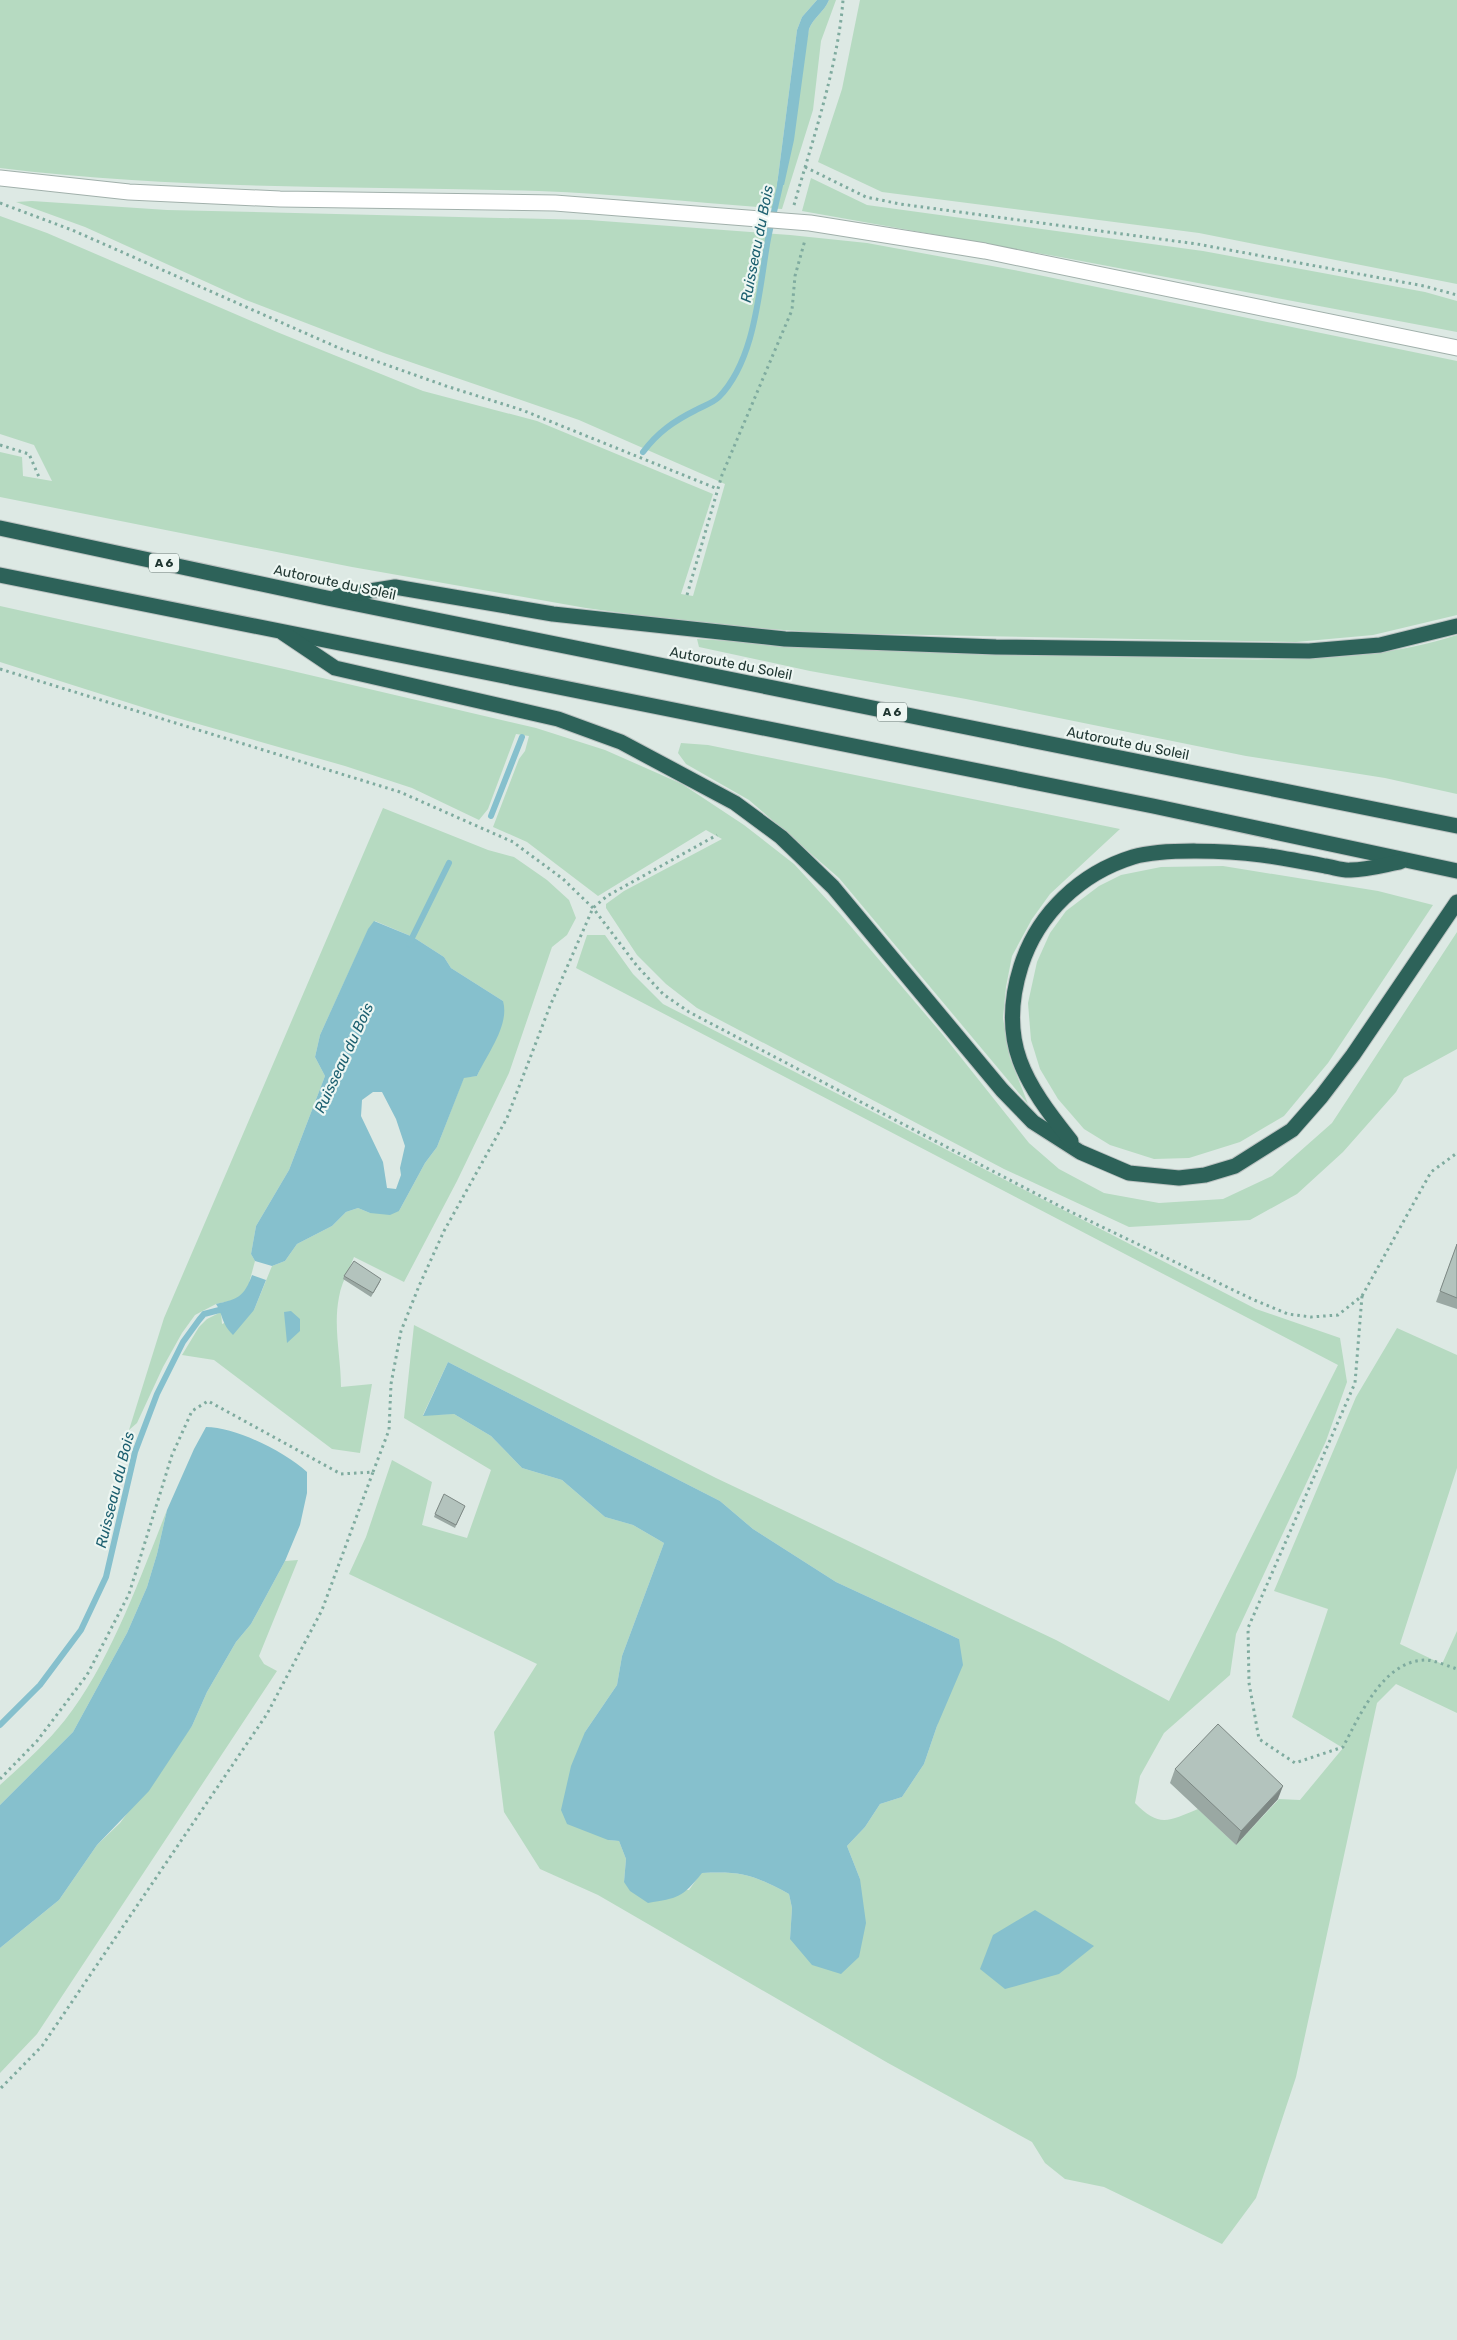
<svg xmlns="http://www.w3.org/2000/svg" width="1457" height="2340" font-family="Rubik,sans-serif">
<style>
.green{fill:#b6dac1;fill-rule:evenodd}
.water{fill:#86c0cd;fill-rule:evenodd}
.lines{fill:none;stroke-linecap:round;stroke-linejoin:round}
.stream{stroke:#86c0cd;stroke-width:6}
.minor-casing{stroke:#a1b0ab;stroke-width:17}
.highway-casing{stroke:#bcc3c2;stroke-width:17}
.path{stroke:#7fab9f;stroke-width:3;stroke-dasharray:2.5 4;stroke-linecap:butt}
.minor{stroke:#fff;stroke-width:15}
.highway{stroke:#2d6259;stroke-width:15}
.wall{fill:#9aa8a3}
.shaded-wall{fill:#7d8884}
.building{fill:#b3c3bd;stroke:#7d8884}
.labels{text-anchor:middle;stroke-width:4.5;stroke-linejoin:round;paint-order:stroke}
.shield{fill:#edf6f2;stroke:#5e706c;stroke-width:1}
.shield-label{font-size:12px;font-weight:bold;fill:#203732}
.street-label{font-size:14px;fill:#203732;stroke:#edf6f2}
.water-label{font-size:15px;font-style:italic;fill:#1d6070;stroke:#edf6f2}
</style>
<rect width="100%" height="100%" fill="#dde9e4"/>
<g class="green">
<path d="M0,0H817L802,17L797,30L777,185L809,29C814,17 824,12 829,0H836L821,41L813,110L782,209C701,203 620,194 539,191C359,186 179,190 0,168Z"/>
<polygon points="860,0 1457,0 1457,284 1199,233 882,192 818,162 842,89"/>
<polygon points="811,178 867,205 1203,251 1425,292 1457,301 1457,332 1060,257 802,211"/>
<polygon points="32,201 167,210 589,220 790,235 867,243 1019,271 1457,361 1457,615 1373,635 1296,642 827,633 709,625 586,608 352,567 0,497 0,452 22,457 23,476 52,481 34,445 0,434 0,216 47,233 277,332 423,391 537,421 713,494 681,594 693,596 725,484 579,420 384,353 246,300 85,227 16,202"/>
<polygon points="0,606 284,669 536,728 605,750 682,784 744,825 794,864 841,915 943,1035 1029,1143 1059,1169 1104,1193 1159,1203 1223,1199 1272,1176 1332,1123 1457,932 1457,1049 1404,1078 1396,1092 1343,1152 1297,1194 1250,1220 1129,1227 1004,1169 697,1008 666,984 637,955 606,908 606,904 624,891 722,839 706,830 598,896 527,842 493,827 519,759 525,751 529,736 516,734 488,809 479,820 412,788 345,766 167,715 0,662"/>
<path d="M1457,635V794L1385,778L1246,756L966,699L810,671L699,647L697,639C839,648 980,652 1122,656C1225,659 1359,668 1457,635Z"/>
<polygon points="681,743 708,745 1120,829 1050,894 1032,919 1012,956 1006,987 1003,1018 1010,1058 1028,1104 839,878 749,800 686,764 678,753"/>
<path d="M383,808L488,850L514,857L547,880L569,900L576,918L567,935L552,947L509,1073L457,1181L404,1282L354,1257C349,1270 341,1284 339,1297C333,1327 341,1357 341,1387L372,1384L360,1453L332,1449L214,1360L182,1355L199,1327L207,1319L221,1312L222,1324L254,1310L272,1266L285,1261L297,1244L332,1226L346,1212L358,1208L370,1213L399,1211L425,1163L437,1147L464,1077L477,1076L488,1051L503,1001L451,968L444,957L413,937L375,921L368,930L320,1035L315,1057L325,1076L289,1170L256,1226L251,1254L255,1261L248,1287L238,1299L216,1304L195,1315L182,1333L163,1367L137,1423L129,1430L164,1318Z"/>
<polygon points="1223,866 1378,891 1433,905 1328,1063 1284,1116 1240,1142 1189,1158 1154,1159 1110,1145 1084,1129 1058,1099 1040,1069 1031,1040 1028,1003 1037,962 1050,933 1066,911 1099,886 1121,875 1161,867"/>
<path d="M587,935H605L633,974L663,1004L1256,1309L1340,1338L1347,1382L1326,1441L1236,1634L1230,1675L1164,1733L1140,1776L1135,1803C1159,1828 1169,1821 1198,1809L1236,1845L1279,1799L1300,1800L1343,1748L1292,1717L1328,1609L1274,1591L1356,1397L1397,1328L1457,1355V1468L1400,1644L1442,1664L1457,1631V1713L1396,1684L1377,1703L1296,2077L1256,2198L1222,2244L1104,2187L1065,2179L1045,2163L1032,2142L888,2063L598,1895L540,1869L504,1812L494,1732L537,1664L349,1574L366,1537L392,1460L432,1482L422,1525L467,1538L491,1470L404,1418L414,1325L716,1478L1056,1640L1169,1701L1338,1365L576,968ZM448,1362L720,1501L753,1529L836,1582L959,1639L937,1726L924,1764L902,1797L880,1804L865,1827L847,1846L860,1879L790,1939L792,1908L789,1894C754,1875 742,1871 701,1873L689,1890L624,1882L626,1859L619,1841L608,1840L585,1732L617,1685L622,1656L664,1543L633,1525L605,1517L562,1480L522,1468L491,1436L454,1414L423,1415Z"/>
<path d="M167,1510L157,1554L147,1587L127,1633L73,1732L0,1805V1785C22,1765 47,1743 65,1720C110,1663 140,1578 167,1510Z"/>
<polygon points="298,1560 259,1656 264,1664 277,1671 37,2034 0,2073 0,1948 59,1900 97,1845 120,1823 192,1726 207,1692 236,1642 251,1624 285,1561"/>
</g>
<g class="water">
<path d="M817,0H829C824,12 814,17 809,29L794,140L784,185H777L797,30L802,17Z"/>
<path d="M374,921L413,937L444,957L451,968L503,1001C510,1025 487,1054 477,1076L464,1078L437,1147L425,1163L399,1211L390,1215L370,1213L358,1208L346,1212L332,1226L297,1244L285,1261L272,1266L255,1261L251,1254L256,1226L289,1170L325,1076L315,1057L320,1035L368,929ZM373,1092H382L396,1119L405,1146L400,1168L401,1175L396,1189L387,1188L383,1162L361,1116L362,1100Z"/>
<path d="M252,1275L266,1280L254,1310L233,1335C221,1323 224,1317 216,1304C238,1299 244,1297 252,1275Z"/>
<polygon points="291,1311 300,1319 300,1331 287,1343 284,1312"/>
<path d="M448,1362L720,1501L753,1529L836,1582L959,1639L963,1665L937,1726L924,1764L902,1797L880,1804L865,1827L847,1846L860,1879L866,1923L859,1957L841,1974L812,1965L790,1939L792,1908L789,1894C754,1875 742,1871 702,1873C682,1898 678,1898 648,1903L630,1891L624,1882L626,1859L619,1841L608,1840L567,1824L561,1810L571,1766L585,1732L617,1685L622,1656L664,1543L633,1525L605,1517L562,1480L522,1468L491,1436L454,1414L423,1416Z"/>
<path d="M206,1427C236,1427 285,1452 307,1472V1493L300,1525L285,1561L251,1624L236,1642L207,1692L192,1726L149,1791L97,1845L59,1900L0,1948V1805L73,1732L127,1633L147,1587L157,1554L167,1510L194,1449Z"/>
<polygon points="1035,1910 1094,1946 1059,1974 1005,1989 980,1969 993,1935"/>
</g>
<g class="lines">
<g class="stream">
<path d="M643,452C658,432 674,421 696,410C703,406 713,403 719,397C756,359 759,288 768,239C772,218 778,197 782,176"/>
<polyline points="491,816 522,737"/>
<polyline points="409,944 449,863"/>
<polyline points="0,1725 40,1685 81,1630 106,1577 135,1452 157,1394 183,1342 199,1320 204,1314 227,1308"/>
</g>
<g class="minor-casing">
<polyline id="minor" points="0,178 129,192 280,199 555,203 810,223 985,251 1457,348"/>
</g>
<g class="highway-casing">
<g id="highway">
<polyline points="0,528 327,598 1457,826"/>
<polyline points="0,575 1153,806 1457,871"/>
<polyline points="338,596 395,587 553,614 785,639 996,647 1309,651 1380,645 1457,626"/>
<polyline points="283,633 335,668 558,719 621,742 735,803 781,837 833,887 1002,1090 1033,1122 1080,1152 1129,1173 1179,1178 1205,1175 1235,1166 1292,1130 1321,1097 1353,1055 1457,902"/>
<path d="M1071,1141C1025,1083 997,1042 1021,966C1038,913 1081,873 1133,857C1165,848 1228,851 1262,855C1283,858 1304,862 1325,866C1333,867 1343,871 1351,870C1367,870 1384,865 1400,862"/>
</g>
</g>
<g class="path">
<polyline points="805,167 866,197 900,204 1197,244 1424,286 1457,295"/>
<polyline points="0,203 72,230 339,348 446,386 522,410 718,489"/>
<path d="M794,205C812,142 838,66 843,0"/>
<polyline points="0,445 29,454 39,477"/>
<polyline points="687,595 722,475 792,310 795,276 805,240"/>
<polyline points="0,669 400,792 513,842 563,879 593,908 637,966 663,994 689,1012 1069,1211 1254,1300 1288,1314 1311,1317 1338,1315 1362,1296 1431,1172 1457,1153"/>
<path d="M1362,1296L1355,1383L1248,1628L1249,1683L1259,1739L1295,1763L1343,1747C1360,1715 1384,1659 1427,1660C1436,1661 1448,1666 1457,1669"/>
<polyline points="373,1472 389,1430 391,1384 401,1331 419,1286 444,1231 507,1118 550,1006 593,908 607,896 717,835"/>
<polyline points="0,1779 37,1741 87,1675 129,1594 172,1455 192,1411 208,1401 341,1474 373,1472 322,1610 267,1714 42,2046 0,2089"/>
</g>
<use href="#minor" class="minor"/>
<use href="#highway" class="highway"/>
</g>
<g class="wall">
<polygon points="1457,1244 1457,1309 1436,1302"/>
<polygon points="344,1276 380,1282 371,1297 343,1279"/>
<polygon points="465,1506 455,1528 434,1517 435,1514"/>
<polygon points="1175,1769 1278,1799 1236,1845 1170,1783"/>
</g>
<polygon class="shaded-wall" points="1283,1786 1278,1799 1236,1845 1241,1831"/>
<g class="building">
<polygon points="1457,1244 1457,1298 1440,1291"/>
<polygon points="354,1261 381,1279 373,1293 344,1276"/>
<polygon points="444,1494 465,1506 456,1525 435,1514"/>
<polygon points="1218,1724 1283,1786 1241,1831 1175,1769"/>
</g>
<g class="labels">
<g class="shield">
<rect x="149" y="553.5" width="30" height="19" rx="4"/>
<rect x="877" y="702.5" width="30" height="19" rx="4"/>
</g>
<g class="shield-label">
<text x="164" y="567">A 6</text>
<text x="892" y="716">A 6</text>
</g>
<g class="street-label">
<text transform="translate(335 582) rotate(12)" y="5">Autoroute du Soleil</text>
<text transform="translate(731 663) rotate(11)" y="5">Autoroute du Soleil</text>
<text transform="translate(1128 743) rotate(11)" y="5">Autoroute du Soleil</text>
</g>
<g class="water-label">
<text transform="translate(757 244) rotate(-79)" y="5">Ruisseau du Bois</text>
<text transform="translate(344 1058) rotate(-65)" y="5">Ruisseau du Bois</text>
<text transform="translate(115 1490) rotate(-76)" y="5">Ruisseau du Bois</text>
</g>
</g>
</svg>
